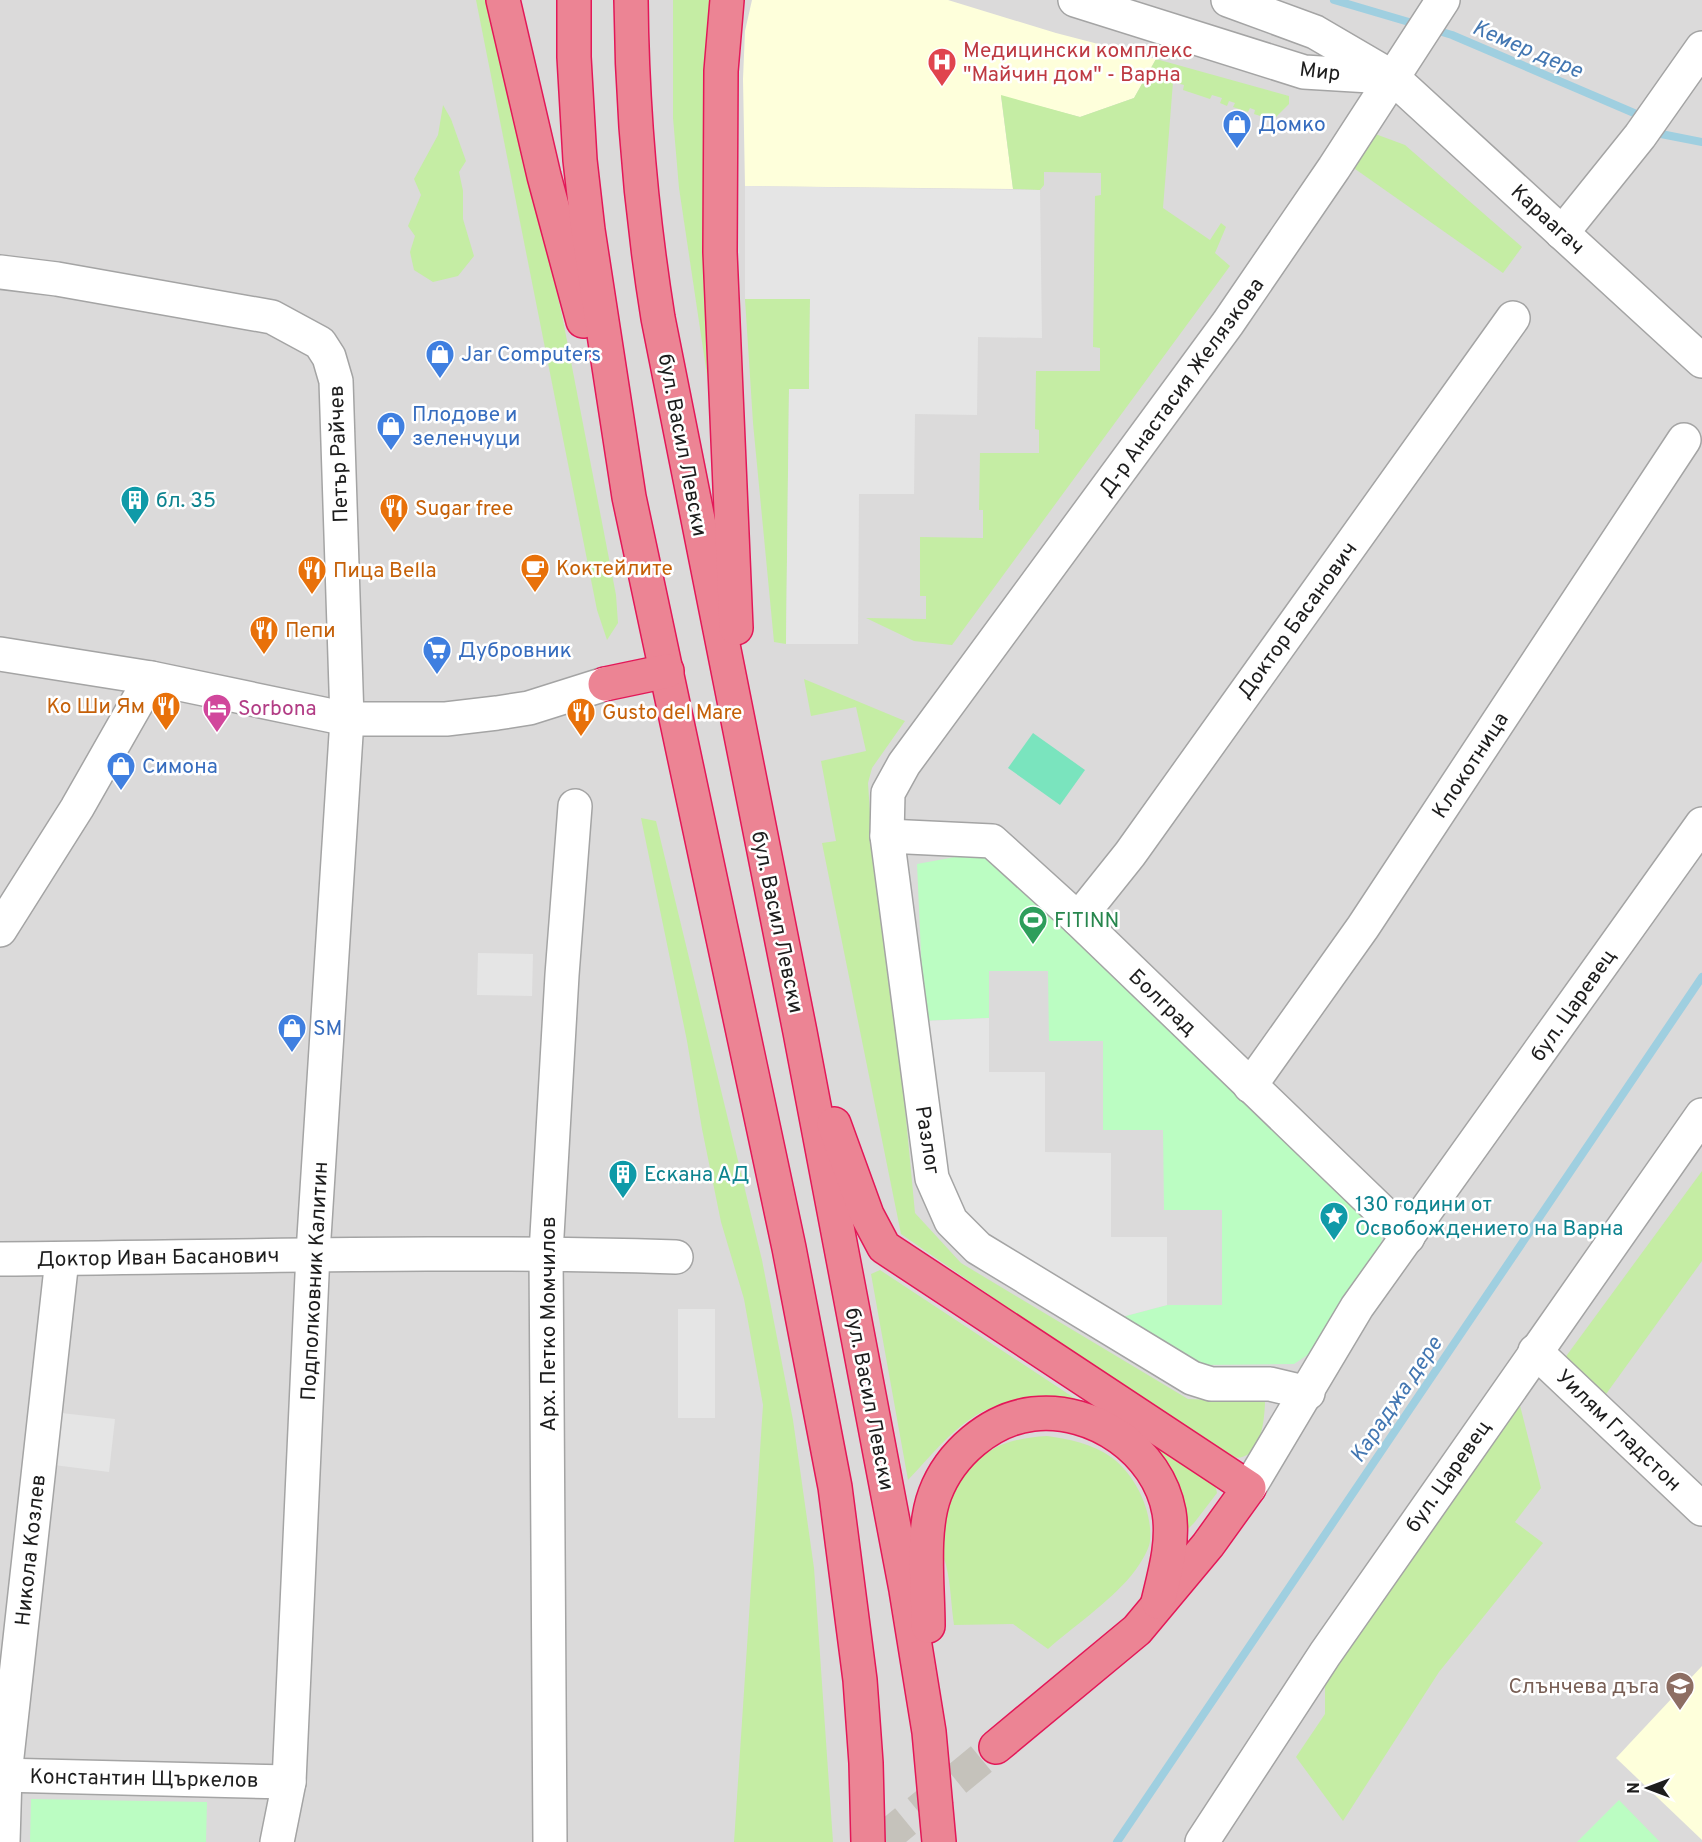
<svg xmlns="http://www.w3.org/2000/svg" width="1702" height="1842" font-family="Overpass,sans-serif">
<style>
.residential{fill:#dbdada}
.education{fill:#feffdb}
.grass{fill:#c5eda4}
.park{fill:#bbfdc2}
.pitch{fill:#7ae4be}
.parking{fill:#e5e5e5}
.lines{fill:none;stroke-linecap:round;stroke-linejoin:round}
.stream{stroke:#9fcfe0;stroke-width:8}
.highway-tunnel{stroke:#c5c2bb;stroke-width:33;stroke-dasharray:33 16;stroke-linecap:butt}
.minor-casing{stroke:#a4a4a4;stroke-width:36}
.highway-casing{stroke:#e31858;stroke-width:36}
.minor{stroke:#fff;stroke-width:33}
.highway{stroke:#ec8494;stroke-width:33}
.labels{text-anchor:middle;stroke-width:5;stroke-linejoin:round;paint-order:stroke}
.health-label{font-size:21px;fill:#be3a42;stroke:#fff;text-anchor:start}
.street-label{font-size:21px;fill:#1d1d1d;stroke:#fff}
.shop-label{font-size:21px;fill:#366cbe;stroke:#fff;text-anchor:start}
.culture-label{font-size:21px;fill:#0d838f;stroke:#fff;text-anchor:start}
.food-label{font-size:21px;fill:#c56008;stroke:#fff;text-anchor:start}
.hotel-label{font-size:21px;fill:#b23c85;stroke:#fff;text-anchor:start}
.leisure-label{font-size:21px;fill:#27864d;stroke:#fff;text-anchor:start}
.education-label{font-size:21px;fill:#785e54;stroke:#fff;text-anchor:end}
.water-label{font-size:22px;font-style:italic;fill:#4377b2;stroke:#fff}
</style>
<rect width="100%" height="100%" fill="#efebe2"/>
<rect class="residential" x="0" y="0" width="1702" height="1842"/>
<g class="education">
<polygon points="752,0 948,0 1056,33 1156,59 1134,98 1080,117 1001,96 1013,189 745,186 743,79 745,31"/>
<polygon points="1702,1666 1702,1840 1616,1758"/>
</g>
<g class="grass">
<polygon points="476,0 491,0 563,320 616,595 618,623 607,640 597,610"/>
<polygon points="673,0 717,0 714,422 679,188 673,118"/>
<polygon points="1156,59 1289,96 1289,104 1273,120 1254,114 1255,110 1250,108 1248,112 1233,107 1235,103 1229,101 1227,106 1220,103 1222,98 1212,95 1210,99 1183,90 1184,85 1173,82 1163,208 1210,240 1221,223 1226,227 1215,253 1230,266 952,645 914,641 866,618 926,619 926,596 920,596 920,537 983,538 983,510 979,510 980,453 1039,453 1039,430 1035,429 1036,371 1100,371 1100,348 1093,347 1095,196 1101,195 1101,173 1044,172 1044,185 1040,190 1013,189 1001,95 1080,117 1134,98"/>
<polygon points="443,105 451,119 466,161 459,172 463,191 463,219 474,256 458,276 433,282 414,270 410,252 415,236 408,226 421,195 414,179 438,135"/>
<polygon points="1370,132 1405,145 1522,247 1503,273 1348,164"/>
<polygon points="745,299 810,299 809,389 789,389 786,644 774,642 753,423"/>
<path d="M804,679L905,721L872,768L868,783L872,843L897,1023L915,1213L961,1263L1188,1399L1265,1402C1264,1432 1257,1473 1217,1452L901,1234L822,843L836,841L821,761L866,751L856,707L811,716Z"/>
<polygon points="641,818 656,821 762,1260 793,1420 814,1568 833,1842 734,1842 763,1405 744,1299 721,1222 702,1129 687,1041"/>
<polygon points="1702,1171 1702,1261 1596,1408 1556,1370"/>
<path d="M880,1270L1094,1411C1068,1409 1041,1403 1015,1403C971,1403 935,1452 908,1480L871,1274Z"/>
<polygon points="1514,1382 1541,1488 1515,1522 1543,1543 1439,1672 1343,1821 1296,1757 1325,1714 1325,1654"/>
<path d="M1047,1436C1069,1439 1093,1444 1111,1457C1135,1474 1153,1511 1150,1541C1149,1551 1137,1569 1130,1577C1109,1602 1073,1627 1048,1649L1013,1624L954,1625C951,1606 951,1585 946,1565C944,1555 935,1545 935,1535C935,1498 969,1459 1001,1445C1016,1439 1031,1437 1047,1436Z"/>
<polygon points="1163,1446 1214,1480 1217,1493 1194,1523 1177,1540 1155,1448"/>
</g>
<g class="park">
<polygon points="982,852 1072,933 1379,1226 1382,1237 1381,1246 1312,1352 1294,1364 1202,1365 1118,1318 1167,1305 1222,1305 1222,1210 1164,1210 1163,1130 1103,1130 1103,1041 1049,1041 1048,971 989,971 989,1018 924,1021 917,864"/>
<polygon points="31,1799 207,1802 206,1842 30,1842"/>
<polygon points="1619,1800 1660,1842 1577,1842"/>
</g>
<polygon class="pitch" points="1033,733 1085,770 1060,805 1008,768"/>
<g class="parking">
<polygon points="745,186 1040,190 1042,338 978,337 977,415 915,414 914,494 859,494 858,644 786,644 789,389 809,389 810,299 745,299"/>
<polygon points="478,953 533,954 532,996 477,995"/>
<polygon points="989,1018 989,1072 1045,1072 1045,1152 1111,1153 1111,1237 1167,1237 1167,1305 1118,1318 974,1231 949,1188 924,1021"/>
<rect x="678" y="1309" width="37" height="109"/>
<polygon points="61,1413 115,1419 109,1472 54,1465"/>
</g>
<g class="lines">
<g class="stream">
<polyline points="1334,0 1419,25"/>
<polyline points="1432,29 1452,35 1634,113 1643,120"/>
<polyline points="1653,128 1661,134 1702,142"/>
<polyline points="1117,1842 1702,977"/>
</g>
<polyline class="highway-tunnel" points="880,1842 996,1747"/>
<g class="minor-casing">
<g id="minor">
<polyline points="1075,0 1304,72 1387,77"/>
<polyline points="1228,0 1315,32 1392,77 1702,361"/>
<polyline points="1562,233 1640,136 1702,48"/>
<polyline points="0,272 57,279 272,317 320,343 329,357 336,381 347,719 313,1253 289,1782 277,1842"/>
<polyline points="0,654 151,678 347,719 446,719 497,713 529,708 605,684"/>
<polyline points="887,836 992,841 1078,919 1408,1237"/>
<polyline points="1078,919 1130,854 1513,318"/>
<polyline points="0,930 77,808 151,678"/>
<polyline points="1250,1086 1363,927 1684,440"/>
<path d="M0,1259C226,1257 451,1250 676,1257"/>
<polyline points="1535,1351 1702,1509"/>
<polyline points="1308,1393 1270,1384 1211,1384 1192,1378 978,1248 951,1221 932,1178 887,836 888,793 904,764 1228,323 1334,168 1443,0"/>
<polyline points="1249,1488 1357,1307 1702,824"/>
<polyline points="0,1775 289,1782"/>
<polyline points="3,1842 5,1775 62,1259"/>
<polyline points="550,1842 546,1253 562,975 575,806"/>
<polyline points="1202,1842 1325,1654 1702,1115"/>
</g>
</g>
<g class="highway-casing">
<g id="highway">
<polyline points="503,0 544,176 583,321"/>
<polyline points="574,0 574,57 580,160 588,230 629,497 789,1248 835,1487 860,1680 866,1763 868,1842"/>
<path d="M631,0C632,107 641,212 658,318L800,1032L906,1590L929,1732L939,1842"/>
<polyline points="727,0 721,71 720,252 736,628"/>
<polyline points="605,684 667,671"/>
<polyline points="834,1124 867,1215 884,1247 1249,1488 1208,1545 1137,1630 996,1747"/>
<path d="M928,1626C928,1586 921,1531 935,1494C950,1454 990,1419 1033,1414C1094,1407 1158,1451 1169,1512C1174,1542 1165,1573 1158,1602"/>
</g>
</g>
<use href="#minor" class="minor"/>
<use href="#highway" class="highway"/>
</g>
<defs>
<g id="hospital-pin" transform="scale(1.5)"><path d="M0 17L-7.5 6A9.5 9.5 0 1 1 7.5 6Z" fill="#e0444e" stroke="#fff"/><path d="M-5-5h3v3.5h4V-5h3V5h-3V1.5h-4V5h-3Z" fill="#fff"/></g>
<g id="shop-pin" transform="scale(1.5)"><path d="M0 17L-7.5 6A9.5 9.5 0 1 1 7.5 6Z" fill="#3f7fe0" stroke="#fff"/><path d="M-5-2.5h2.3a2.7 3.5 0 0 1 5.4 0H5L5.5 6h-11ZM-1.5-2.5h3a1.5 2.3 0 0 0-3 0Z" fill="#fff"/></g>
<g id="building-pin" transform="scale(1.5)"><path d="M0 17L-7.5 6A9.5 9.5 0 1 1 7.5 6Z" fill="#0f9aa8" stroke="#fff"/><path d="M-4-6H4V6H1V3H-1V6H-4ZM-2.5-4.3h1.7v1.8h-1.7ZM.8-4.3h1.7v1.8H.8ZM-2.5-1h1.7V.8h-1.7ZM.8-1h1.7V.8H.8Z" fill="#fff"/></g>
<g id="restaurant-pin" transform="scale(1.5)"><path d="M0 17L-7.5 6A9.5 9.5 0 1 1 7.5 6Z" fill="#e8710a" stroke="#fff"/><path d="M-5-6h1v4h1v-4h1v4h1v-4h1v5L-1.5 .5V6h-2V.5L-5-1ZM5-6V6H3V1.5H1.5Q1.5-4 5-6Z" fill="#fff"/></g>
<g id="cafe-pin" transform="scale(1.5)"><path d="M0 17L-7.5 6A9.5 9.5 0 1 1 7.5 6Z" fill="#e8710a" stroke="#fff"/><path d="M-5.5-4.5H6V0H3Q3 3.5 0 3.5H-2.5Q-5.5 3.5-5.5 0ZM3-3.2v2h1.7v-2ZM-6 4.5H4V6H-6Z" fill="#fff"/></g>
<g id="supermarket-pin" transform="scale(1.5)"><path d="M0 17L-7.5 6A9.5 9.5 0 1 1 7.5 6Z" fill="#3f7fe0" stroke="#fff"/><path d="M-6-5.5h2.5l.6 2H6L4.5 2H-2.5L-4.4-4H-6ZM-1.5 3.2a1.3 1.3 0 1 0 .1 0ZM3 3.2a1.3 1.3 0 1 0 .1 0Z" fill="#fff"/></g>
<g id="hotel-pin" transform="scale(1.5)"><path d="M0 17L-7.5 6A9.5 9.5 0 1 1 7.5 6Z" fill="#d1479c" stroke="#fff"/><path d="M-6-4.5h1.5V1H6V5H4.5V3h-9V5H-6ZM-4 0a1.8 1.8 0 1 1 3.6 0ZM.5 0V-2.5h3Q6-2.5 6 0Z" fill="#fff"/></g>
<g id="stadium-pin" transform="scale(1.5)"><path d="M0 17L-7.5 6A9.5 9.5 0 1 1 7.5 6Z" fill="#2e9e5b" stroke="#fff"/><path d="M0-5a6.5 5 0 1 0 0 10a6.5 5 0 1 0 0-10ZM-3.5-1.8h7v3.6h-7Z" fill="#fff"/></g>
<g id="sight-pin" transform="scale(1.5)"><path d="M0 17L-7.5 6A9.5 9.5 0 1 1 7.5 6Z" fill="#0f9aa8" stroke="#fff"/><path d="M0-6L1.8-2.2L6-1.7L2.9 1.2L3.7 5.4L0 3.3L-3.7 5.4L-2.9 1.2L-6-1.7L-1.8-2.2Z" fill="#fff"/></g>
<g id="school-pin" transform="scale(1.5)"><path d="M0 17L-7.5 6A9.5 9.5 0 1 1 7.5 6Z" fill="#8d6e63" stroke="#fff"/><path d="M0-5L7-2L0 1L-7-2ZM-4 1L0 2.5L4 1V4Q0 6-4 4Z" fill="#fff"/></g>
</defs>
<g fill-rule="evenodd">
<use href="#hospital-pin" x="942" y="62"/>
<use href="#shop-pin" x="1237" y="124"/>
<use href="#shop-pin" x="440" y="354"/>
<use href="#shop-pin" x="391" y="426"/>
<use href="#building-pin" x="135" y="500"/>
<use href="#restaurant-pin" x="394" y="508"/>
<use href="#cafe-pin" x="535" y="568"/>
<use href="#restaurant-pin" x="312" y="570"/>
<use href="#restaurant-pin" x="264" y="630"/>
<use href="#supermarket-pin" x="437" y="650"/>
<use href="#restaurant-pin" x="166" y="706"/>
<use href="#hotel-pin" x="217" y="708"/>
<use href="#restaurant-pin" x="581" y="712"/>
<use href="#shop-pin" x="121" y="766"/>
<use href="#stadium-pin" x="1033" y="920"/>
<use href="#shop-pin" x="292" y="1028"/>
<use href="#building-pin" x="623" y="1174"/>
<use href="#sight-pin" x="1334" y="1216"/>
<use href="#school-pin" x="1680" y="1686"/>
</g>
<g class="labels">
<g class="health-label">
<text x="963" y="57">Медицински комплекс<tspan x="963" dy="24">"Майчин дом" - Варна</tspan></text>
</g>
<g class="street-label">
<text transform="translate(1320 71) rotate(7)" y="7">Мир</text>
<text transform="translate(1548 219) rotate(43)" y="7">Караагач</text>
<text transform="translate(1181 387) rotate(-54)" y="7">Д-р Анастасия Желязкова</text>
<text transform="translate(683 445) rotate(79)" y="7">бул. Васил Левски</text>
<text transform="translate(338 454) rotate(-92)" y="7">Петър Райчев</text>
<text transform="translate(1297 620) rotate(-54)" y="7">Доктор Басанович</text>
<text transform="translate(1470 765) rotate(-57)" y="7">Клокотница</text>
<text transform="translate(778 922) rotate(78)" y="7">бул. Васил Левски</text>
<text transform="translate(1163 1002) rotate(44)" y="7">Болград</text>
<text transform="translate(1573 1005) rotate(-55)" y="7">бул. Царевец</text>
<text transform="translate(928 1140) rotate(81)" y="7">Разлог</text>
<text transform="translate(158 1257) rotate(-1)" y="7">Доктор Иван Басанович</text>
<text transform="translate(314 1281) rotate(-87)" y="7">Подполковник Калитин</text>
<text transform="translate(548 1324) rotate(-90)" y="7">Арх. Петко Момчилов</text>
<text transform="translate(870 1399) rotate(79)" y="7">бул. Васил Левски</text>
<text transform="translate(1619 1430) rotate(44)" y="7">Уилям Гладстон</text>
<text transform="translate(1448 1476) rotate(-55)" y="7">бул. Царевец</text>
<text transform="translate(30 1550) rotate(-84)" y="7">Никола Козлев</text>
<text transform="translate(144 1778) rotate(1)" y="7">Константин Щъркелов</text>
</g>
<g class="shop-label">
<text x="1258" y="131">Домко</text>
<text x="461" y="361">Jar Computers</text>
<text x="412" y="421">Плодове и<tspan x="412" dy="24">зеленчуци</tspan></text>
<text x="458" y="657">Дубровник</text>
<text x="142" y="773">Симона</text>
<text x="313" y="1035">SM</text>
</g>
<g class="culture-label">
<text x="156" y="507">бл. 35</text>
<text x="644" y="1181">Ескана АД</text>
<text x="1355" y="1211">130 години от<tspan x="1355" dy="24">Освобождението на Варна</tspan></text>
</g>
<g class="food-label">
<text x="415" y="515">Sugar free</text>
<text x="556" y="575">Коктейлите</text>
<text x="333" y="577">Пица Bella</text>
<text x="285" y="637">Пепи</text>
<text x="145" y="713" text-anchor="end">Ко Ши Ям</text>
<text x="602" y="719">Gusto del Mare</text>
</g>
<g class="hotel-label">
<text x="238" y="715">Sorbona</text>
</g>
<g class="leisure-label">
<text x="1054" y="927">FITINN</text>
</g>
<g class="education-label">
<text x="1659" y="1693">Слънчева дъга</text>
</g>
<g class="water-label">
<text transform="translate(1528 48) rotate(23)" y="8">Кемер дере</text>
<text transform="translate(1395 1399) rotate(-56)" y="8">Караджа дере</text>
</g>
</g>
<g transform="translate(1648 1788) rotate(270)" stroke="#ffffff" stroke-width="4.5" paint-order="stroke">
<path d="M0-4.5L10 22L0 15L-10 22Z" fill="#1d1d1d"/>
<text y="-9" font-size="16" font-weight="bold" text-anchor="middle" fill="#1d1d1d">N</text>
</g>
</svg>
